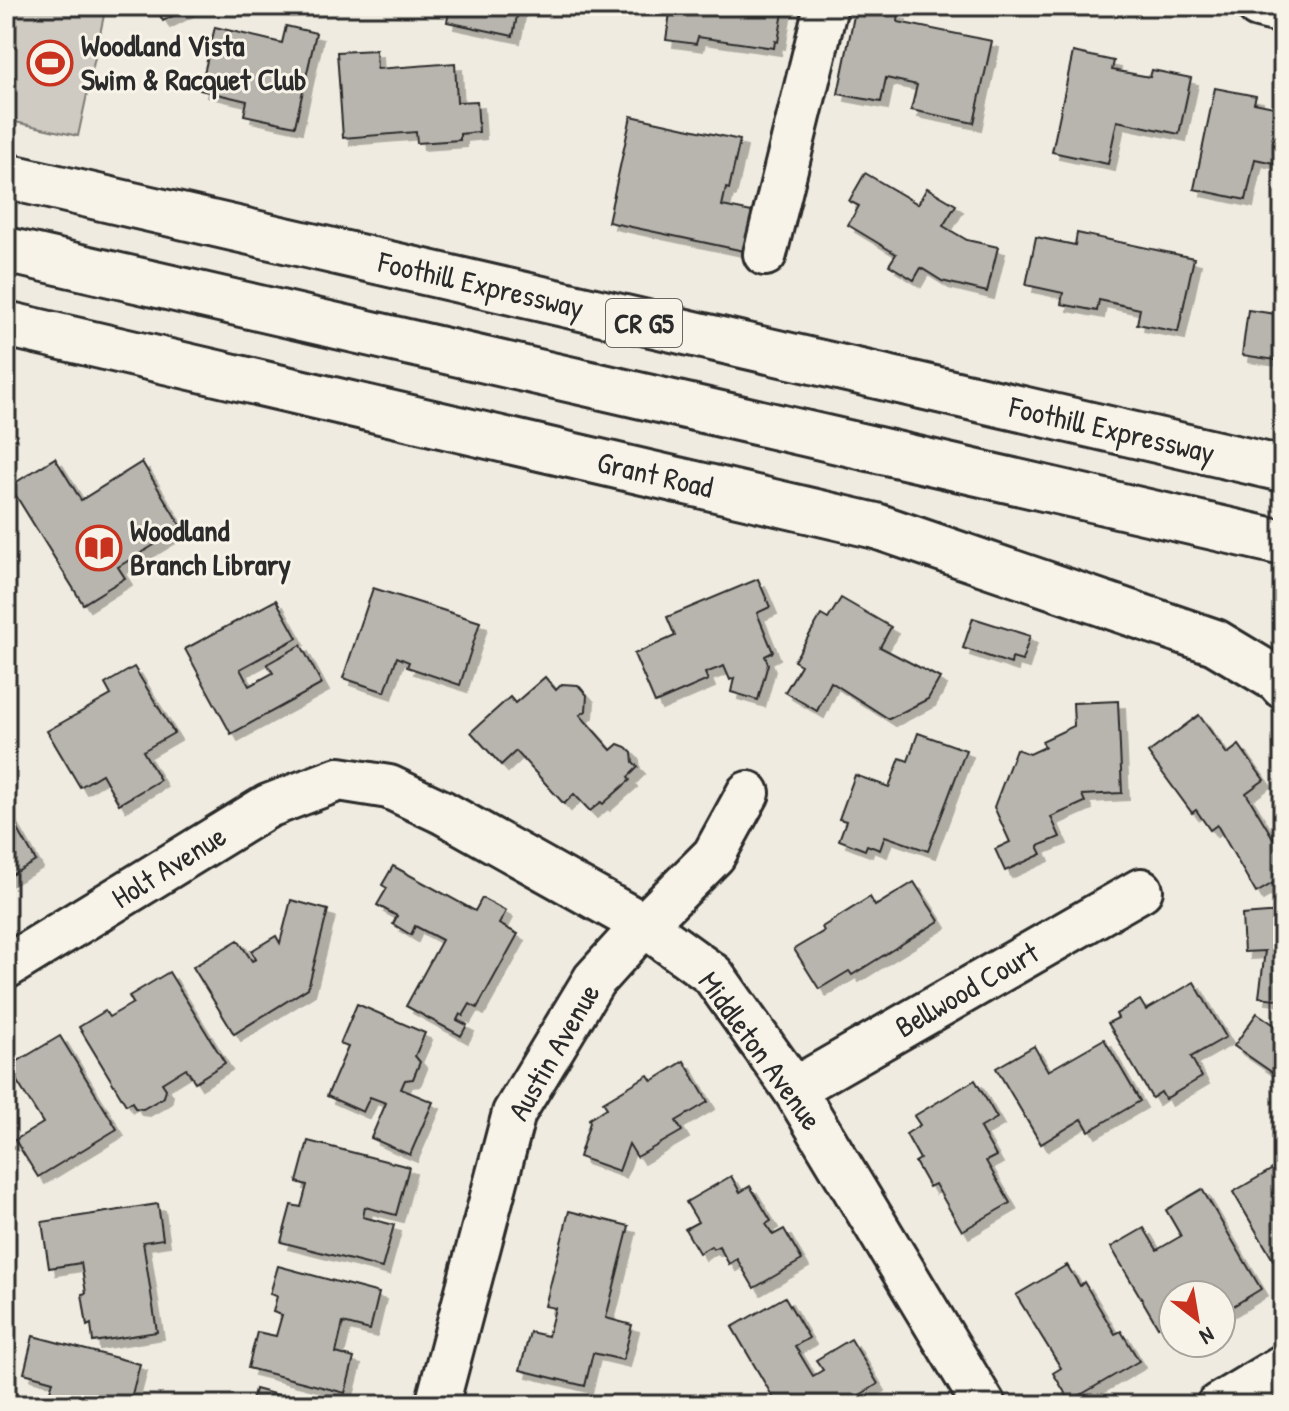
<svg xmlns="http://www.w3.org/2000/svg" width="1289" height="1411" font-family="'Patrick Hand',sans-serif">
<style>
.green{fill:#cfcbc2;stroke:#7d7b76;stroke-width:2}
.building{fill:#b8b5ae;stroke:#2b2b2b;stroke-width:2;filter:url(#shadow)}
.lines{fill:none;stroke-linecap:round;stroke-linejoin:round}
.street-casing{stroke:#2b2b2b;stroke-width:48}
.secondary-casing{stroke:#2b2b2b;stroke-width:50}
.highway-casing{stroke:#2b2b2b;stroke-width:50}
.street{stroke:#f7f3e8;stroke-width:42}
.secondary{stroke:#f7f3e8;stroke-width:44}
.highway{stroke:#f7f3e8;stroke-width:44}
.labels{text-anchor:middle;stroke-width:6;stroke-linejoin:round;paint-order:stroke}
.shield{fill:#f7f3e8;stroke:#686764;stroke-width:2}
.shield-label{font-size:28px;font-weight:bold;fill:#2b2b2b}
.poi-label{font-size:30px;font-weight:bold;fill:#2b2b2b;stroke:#f7f3e8;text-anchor:start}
.street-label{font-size:30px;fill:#2b2b2b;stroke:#f7f3e8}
</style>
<defs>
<filter id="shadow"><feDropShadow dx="7" dy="7" stdDeviation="0" flood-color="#0004"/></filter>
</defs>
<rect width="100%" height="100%" fill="#efebe0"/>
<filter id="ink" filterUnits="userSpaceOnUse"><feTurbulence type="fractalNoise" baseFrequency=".0125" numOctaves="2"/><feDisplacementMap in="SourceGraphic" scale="16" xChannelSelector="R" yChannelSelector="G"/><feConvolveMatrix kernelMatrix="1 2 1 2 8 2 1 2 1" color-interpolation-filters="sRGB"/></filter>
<g filter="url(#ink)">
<polygon class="green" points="6,6 106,6 78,136 6,120"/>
<g class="building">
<polygon points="155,6 192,6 163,21"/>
<polygon points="450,6 519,6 513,36 447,22"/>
<polygon points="671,6 784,6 778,42 775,41 774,48 698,37 696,44 666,40"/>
<polygon points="856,6 899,13 898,22 992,41 974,123 911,110 917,85 886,78 881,102 838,94"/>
<polygon points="286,26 316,33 295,126 244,115 247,101 200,90 215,27 282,43"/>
<polygon points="376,50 377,69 455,63 457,102 477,101 479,132 460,134 460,140 417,143 416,132 343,138 337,52"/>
<polygon points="1073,52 1114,61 1112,70 1150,77 1152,70 1191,78 1179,134 1117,121 1108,164 1052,152"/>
<polygon points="1215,88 1256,96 1254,103 1283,109 1283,165 1255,159 1246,200 1194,189"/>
<polygon points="631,116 740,140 729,189 726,188 722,206 752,212 744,251 608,222"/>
<polygon points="865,173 918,204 927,188 956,205 943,226 967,240 998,247 987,292 942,281 921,268 914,280 889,265 896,254 848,225 859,206 849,201"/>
<polygon points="1077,233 1194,258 1178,332 1137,324 1140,309 1099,300 1097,311 1061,304 1063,293 1026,285 1036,237 1075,245"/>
<polygon points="1248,310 1283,315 1283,361 1242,355"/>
<polygon points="55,458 81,500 142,462 182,528 118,567 125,578 83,604 10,486"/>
<polygon points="758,579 770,607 757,613 773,652 765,656 768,664 758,700 731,692 734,678 730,680 724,666 705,673 708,680 655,703 634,654 675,636 667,617"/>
<polygon points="373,588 480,622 460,685 407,667 409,662 397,657 385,692 343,678"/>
<polygon points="841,598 891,627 880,647 940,678 928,699 889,719 831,682 817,711 785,692 801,665 794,661 821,615 828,619"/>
<polygon points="276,600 297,638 240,669 249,686 273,673 267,664 301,645 322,684 231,734 185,649"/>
<polygon points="973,618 1030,636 1022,661 1012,658 1011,664 963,648"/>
<polygon points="134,667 174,733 143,751 160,780 119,804 102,774 80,787 47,731 111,695 105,684"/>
<polygon points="545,677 556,690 562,684 578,685 587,695 586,711 580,715 611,750 618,744 626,747 632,753 633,762 638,767 628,777 630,780 603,804 601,802 590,811 574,794 564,804 516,751 501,765 471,732 510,697 515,703"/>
<polygon points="1118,701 1122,793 1082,795 1085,802 1051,817 1060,837 1038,846 1042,854 1005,871 995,849 1010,842 994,807 1016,749 1030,754 1045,747 1042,741 1074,726 1073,703"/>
<polygon points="1199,715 1227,754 1239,745 1264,780 1246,793 1273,838 1277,836 1283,847 1283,897 1275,882 1256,893 1217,825 1210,830 1196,810 1192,813 1148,753"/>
<polygon points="918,733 966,750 928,851 885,836 880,850 867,845 865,850 839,840 846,821 839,819 855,775 889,787 900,758 908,761"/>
<polygon points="9,814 36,861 6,878 6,816"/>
<polygon points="393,866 475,911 482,898 506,911 499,924 518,934 477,1008 470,1004 463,1016 460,1014 457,1020 467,1025 461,1036 406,1006 442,940 415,926 411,935 393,924 397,916 377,905 387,888 382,885"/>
<polygon points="914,882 939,921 852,975 849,971 819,989 794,949 824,931 822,927 870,897 875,906"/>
<polygon points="291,900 328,910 308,988 234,1034 193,967 238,940 252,961 256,959 251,951 276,936 280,943"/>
<polygon points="1282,912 1283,1000 1259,997 1265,951 1244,952 1242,915"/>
<polygon points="169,972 225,1063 195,1082 186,1068 162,1083 166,1089 164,1097 143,1109 135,1108 132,1102 126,1105 79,1027 105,1011 109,1017 133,1003 129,996"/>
<polygon points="1194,982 1226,1037 1191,1057 1202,1077 1165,1099 1161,1092 1152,1098 1108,1023 1118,1018 1116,1014 1140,1000 1146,1010"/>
<polygon points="357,1004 425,1033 415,1056 420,1062 413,1079 405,1080 401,1089 433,1102 410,1155 371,1138 386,1103 370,1097 363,1112 327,1096 348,1047 340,1044"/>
<polygon points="1257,1013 1283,1031 1283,1059 1273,1073 1234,1046"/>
<polygon points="60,1036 117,1129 38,1177 15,1140 43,1123 8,1067"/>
<polygon points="1104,1039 1140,1101 1089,1131 1082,1119 1041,1144 996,1068 1034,1046 1048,1071"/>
<polygon points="684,1061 708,1102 676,1121 682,1131 637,1157 629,1144 619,1171 579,1157 590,1122 589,1119 607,1108 603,1102 648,1075 652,1081"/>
<polygon points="975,1080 997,1118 980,1128 996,1156 986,1161 1010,1203 962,1231 935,1184 929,1187 915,1162 920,1159 906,1134 920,1125 914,1116"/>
<polygon points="308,1141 409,1167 396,1215 365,1207 363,1217 394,1225 382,1268 281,1242 291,1205 301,1207 307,1185 297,1182"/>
<polygon points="1283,1163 1283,1275 1282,1275 1233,1192"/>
<polygon points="731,1176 740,1192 750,1186 771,1221 766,1224 773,1235 784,1229 802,1260 754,1288 737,1259 729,1264 719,1246 713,1249 711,1246 699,1253 685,1229 698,1222 686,1202"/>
<polygon points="1202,1189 1261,1289 1225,1311 1221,1304 1221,1295 1173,1295 1173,1318 1158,1327 1111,1247 1144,1228 1157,1250 1181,1236 1166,1210"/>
<polygon points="158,1204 163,1239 143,1242 157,1332 93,1342 91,1324 87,1326 82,1294 86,1293 81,1263 49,1268 42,1222"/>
<polygon points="569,1211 629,1226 606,1318 632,1325 623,1360 593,1353 585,1386 520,1370 530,1332 548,1336 555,1308 545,1306"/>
<polygon points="1067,1265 1080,1286 1084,1282 1115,1334 1121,1331 1139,1361 1070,1401 1053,1373 1061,1368 1016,1295"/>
<polygon points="278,1266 379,1293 370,1330 343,1323 336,1353 354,1358 345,1393 248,1368 257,1332 276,1336 282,1315 273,1312 277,1296 270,1294"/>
<polygon points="785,1297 809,1338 795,1346 813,1376 823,1370 816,1360 851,1339 878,1384 843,1405 762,1405 774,1399 732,1327"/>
<polygon points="33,1336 140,1364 130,1402 118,1398 117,1405 46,1405 53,1381 24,1373"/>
<polygon points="255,1389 315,1405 251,1405"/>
</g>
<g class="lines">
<g class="street-casing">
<g id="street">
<polyline points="1258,6 1283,12"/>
<polyline points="765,254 826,6"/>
<polyline points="6,967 268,806 339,779 389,787 442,812 644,925 713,975 794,1089 984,1405"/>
<polyline points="794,1089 1141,890"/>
<polyline points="437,1405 514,1113 594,980 644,925 714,855 748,793"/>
<polyline points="1218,1405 1283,1366"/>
</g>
</g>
<g class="secondary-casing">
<polyline id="secondary" points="6,324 876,526 1215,642 1278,680 1283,686"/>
</g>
<g class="highway-casing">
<g id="highway">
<polyline points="6,176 1283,469"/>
<polyline points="6,250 1283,543"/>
</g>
</g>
<use href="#street" class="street"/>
<use href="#secondary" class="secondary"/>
<use href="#highway" class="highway"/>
</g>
</g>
<defs>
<g id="stadium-ring" transform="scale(2.3)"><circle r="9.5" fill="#f7f3e8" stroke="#c8321e" stroke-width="1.5"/><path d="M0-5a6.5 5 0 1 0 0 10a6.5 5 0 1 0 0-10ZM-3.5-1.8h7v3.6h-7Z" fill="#c8321e"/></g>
<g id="library-ring" transform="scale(2.3)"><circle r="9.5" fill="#f7f3e8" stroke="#c8321e" stroke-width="1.5"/><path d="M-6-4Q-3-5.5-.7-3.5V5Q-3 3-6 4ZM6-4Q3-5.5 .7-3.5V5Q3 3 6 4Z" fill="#c8321e"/></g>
</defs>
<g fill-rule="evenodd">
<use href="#stadium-ring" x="50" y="63"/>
<use href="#library-ring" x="99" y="548"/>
</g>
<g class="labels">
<rect class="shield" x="606" y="299" width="76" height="48" rx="6"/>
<g class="shield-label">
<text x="644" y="333">CR G5</text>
</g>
<g class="poi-label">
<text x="81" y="56">Woodland Vista<tspan x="81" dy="34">Swim &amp; Racquet Club</tspan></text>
<text x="130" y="541">Woodland<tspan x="130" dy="34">Branch Library</tspan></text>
</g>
<g class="street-label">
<text transform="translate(481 285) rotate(13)" y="10">Foothill Expressway</text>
<text transform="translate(1112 430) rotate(13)" y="10">Foothill Expressway</text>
<text transform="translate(655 475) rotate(13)" y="10">Grant Road</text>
<text transform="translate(169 867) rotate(-32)" y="10">Holt Avenue</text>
<text transform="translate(967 990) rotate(-30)" y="10">Bellwood Court</text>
<text transform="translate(760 1051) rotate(54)" y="10">Middleton Avenue</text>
<text transform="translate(554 1052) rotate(-60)" y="10">Austin Avenue</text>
</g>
</g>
<rect width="1289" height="1411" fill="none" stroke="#f7f3e8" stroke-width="32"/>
<rect x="16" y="16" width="1257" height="1379" fill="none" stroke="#2b2b2b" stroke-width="3" filter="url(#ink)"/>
<g transform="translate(1197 1319) rotate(149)"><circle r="38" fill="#f7f3e8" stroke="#a5a39c" stroke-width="2"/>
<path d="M0-6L14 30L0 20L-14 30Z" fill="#c8321e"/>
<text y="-12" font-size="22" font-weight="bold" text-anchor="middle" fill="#2b2b2b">N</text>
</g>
</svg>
